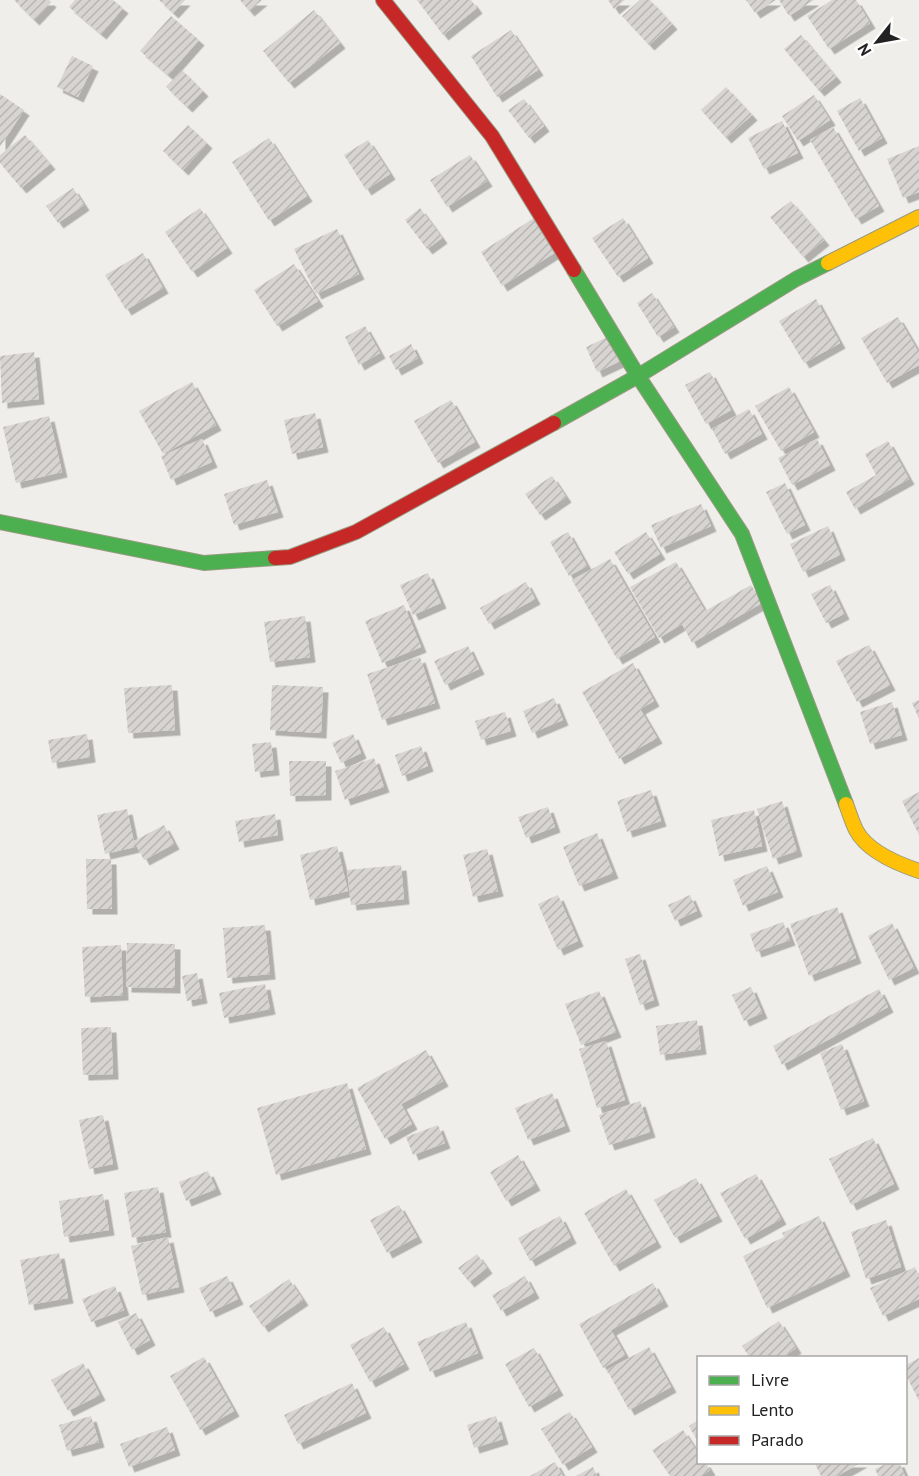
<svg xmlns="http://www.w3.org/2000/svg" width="919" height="1476" font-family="'PT Sans',sans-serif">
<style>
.building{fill:url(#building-hatch);filter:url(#shadow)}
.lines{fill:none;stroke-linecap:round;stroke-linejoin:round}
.fast-casing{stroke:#999a82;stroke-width:16}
.slow-casing{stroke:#999a82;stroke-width:16}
.jam-casing{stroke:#999a82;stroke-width:16}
.fast{stroke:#4caf50;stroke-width:14}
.slow{stroke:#ffc107;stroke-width:14}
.jam{stroke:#c62828;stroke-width:14}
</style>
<defs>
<pattern id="building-hatch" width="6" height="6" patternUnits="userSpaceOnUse" patternTransform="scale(1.5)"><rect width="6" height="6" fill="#d7d4d2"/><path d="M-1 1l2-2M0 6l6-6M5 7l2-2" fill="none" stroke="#b8b6b4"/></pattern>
<filter id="shadow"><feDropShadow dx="5.5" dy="5.5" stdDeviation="0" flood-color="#0004"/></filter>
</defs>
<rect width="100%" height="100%" fill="#f0eeeb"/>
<g class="building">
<polygon points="14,0 49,0 51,2 34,20"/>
<polygon points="75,0 113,0 123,8 101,34 69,7"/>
<polygon points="159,0 185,0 173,13"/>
<polygon points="240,0 262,0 249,11"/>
<polygon points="417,0 471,0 477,8 443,35"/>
<polygon points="608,0 625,0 614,9"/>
<polygon points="640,0 650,0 672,24 649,45 622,16"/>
<polygon points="746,0 776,0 755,13"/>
<polygon points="779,0 814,0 789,16"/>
<polygon points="832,0 856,0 870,23 829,49 807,16"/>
<polygon points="314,10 340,43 289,83 263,51"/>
<polygon points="171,16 199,40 168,75 140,51"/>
<polygon points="511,30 538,70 497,97 471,56"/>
<polygon points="801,35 836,77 819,91 784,49"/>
<polygon points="72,56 93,66 78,97 57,87"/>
<polygon points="182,70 203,91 187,107 166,87"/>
<polygon points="726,87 752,115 726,138 701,110"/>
<polygon points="0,94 24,110 0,147"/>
<polygon points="814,95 830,120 798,141 782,116"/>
<polygon points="860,98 882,138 859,151 837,111"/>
<polygon points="524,99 544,126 529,138 508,110"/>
<polygon points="782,121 798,153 764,169 748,138"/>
<polygon points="188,125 207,143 183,170 163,151"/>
<polygon points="833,127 879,206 856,219 810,140"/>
<polygon points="25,135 50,164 21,188 0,163 0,155"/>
<polygon points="269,138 307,196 269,221 232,162"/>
<polygon points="368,140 390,174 366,190 344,155"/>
<polygon points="919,146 919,192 903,198 887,159"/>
<polygon points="470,155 487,181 447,207 430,180"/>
<polygon points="73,188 84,205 58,223 46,206"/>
<polygon points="791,201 824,240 803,257 770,217"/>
<polygon points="200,208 227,248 192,272 165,232"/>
<polygon points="420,208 442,238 427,249 405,220"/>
<polygon points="534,218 556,252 502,286 481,252"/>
<polygon points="623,218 648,258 618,277 592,238"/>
<polygon points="337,229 359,274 316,294 294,249"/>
<polygon points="143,253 163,288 126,310 105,275"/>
<polygon points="294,264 318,301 277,326 254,290"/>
<polygon points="652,293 674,327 658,337 637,303"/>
<polygon points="816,299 840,343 804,363 779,321"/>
<polygon points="898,317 919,353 919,365 887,383 861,338"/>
<polygon points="365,326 380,353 359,365 345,337"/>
<polygon points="616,333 627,358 597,372 586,347"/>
<polygon points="411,344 418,358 396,370 389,356"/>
<polygon points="34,352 39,399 2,403 0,356"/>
<polygon points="710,372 731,410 706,424 685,385"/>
<polygon points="192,382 216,425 163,454 139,411"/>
<polygon points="789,387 814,432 781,451 755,406"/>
<polygon points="451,400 475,442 438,463 414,421"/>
<polygon points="749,409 762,434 725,454 712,429"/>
<polygon points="315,413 323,447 292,454 284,420"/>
<polygon points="49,416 62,472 16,483 3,427"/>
<polygon points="202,439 212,462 171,480 161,456"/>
<polygon points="817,439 830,465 792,485 778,458"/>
<polygon points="888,441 909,479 855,509 846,492 876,475 865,454"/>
<polygon points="552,476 566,497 540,515 525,494"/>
<polygon points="267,480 278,512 234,525 224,494"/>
<polygon points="785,483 805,525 787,534 766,492"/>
<polygon points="701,504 711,526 661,548 651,525"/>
<polygon points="828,526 840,555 803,572 790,544"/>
<polygon points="568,532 587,566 569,576 550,542"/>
<polygon points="646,532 660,554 628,574 614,552"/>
<polygon points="610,559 655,637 617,659 572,580"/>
<polygon points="676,562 705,611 751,585 762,603 692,643 682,624 659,638 630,587"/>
<polygon points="428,573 441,603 413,615 400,585"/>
<polygon points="526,582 535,599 489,624 480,608"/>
<polygon points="830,585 844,614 826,623 811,594"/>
<polygon points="404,605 421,647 382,663 365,621"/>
<polygon points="305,616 310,657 270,662 264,622"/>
<polygon points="869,645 890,685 857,702 836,661"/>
<polygon points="468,646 479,669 445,685 434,661"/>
<polygon points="420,657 435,703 382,720 367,674"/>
<polygon points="633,663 654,701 640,709 657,738 619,759 582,692"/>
<polygon points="172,685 175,730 128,733 124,688"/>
<polygon points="272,685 323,687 321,733 270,730"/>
<polygon points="554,698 563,720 532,733 523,711"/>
<polygon points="919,700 919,719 912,703"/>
<polygon points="892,702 902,735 870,744 860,712"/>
<polygon points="505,712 511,731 481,740 475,721"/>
<polygon points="87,734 90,757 52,763 48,740"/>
<polygon points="353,734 361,753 341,763 332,743"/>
<polygon points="271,742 274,770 255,772 252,744"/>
<polygon points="421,746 428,766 402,776 395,755"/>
<polygon points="374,758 384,787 345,800 335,771"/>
<polygon points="289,761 326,761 326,795 290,796"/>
<polygon points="651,790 661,821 627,832 617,801"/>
<polygon points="919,792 919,835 902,801"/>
<polygon points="782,801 797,851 773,859 757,809"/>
<polygon points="548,807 555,827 526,838 518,817"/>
<polygon points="127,809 135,847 105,854 97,815"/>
<polygon points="754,810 762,846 719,856 711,820"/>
<polygon points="275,814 278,835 239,842 235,821"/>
<polygon points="164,825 174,844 144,860 134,841"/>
<polygon points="597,833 613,873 579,886 563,847"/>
<polygon points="337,846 348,891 310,900 300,855"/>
<polygon points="487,849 498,891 473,897 463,855"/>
<polygon points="86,859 111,859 112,909 87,909"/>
<polygon points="401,865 404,899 351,905 347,870"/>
<polygon points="767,866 778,892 743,906 733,880"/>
<polygon points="558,895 578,941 558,950 538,904"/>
<polygon points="690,895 697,911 675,921 668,905"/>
<polygon points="837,907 856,958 809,976 790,924"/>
<polygon points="783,922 790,940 756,952 750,934"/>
<polygon points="892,923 914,968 889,980 868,936"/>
<polygon points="265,925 270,974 227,978 223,928"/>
<polygon points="127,943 175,944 175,988 126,987"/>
<polygon points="121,945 123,995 85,997 82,947"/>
<polygon points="640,954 654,1000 640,1005 625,959"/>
<polygon points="197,973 202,998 187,1001 182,976"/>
<polygon points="265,984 270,1009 224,1018 219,993"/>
<polygon points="751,987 762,1013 744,1021 732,995"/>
<polygon points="879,989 888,1007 782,1065 773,1046"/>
<polygon points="599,991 616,1032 581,1045 565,1004"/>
<polygon points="697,1020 701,1049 660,1055 656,1026"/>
<polygon points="111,1027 113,1074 83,1075 81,1028"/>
<polygon points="606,1041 625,1100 597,1108 579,1049"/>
<polygon points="842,1044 864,1101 841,1110 820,1053"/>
<polygon points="426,1050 443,1081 401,1104 412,1124 385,1139 357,1088"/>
<polygon points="347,1083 366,1149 276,1175 257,1108"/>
<polygon points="552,1093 565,1126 528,1140 515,1108"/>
<polygon points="640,1101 650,1132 609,1145 599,1115"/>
<polygon points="103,1115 113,1164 89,1169 79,1120"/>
<polygon points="438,1125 445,1143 413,1155 406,1137"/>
<polygon points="873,1138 894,1184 851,1205 829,1159"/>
<polygon points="518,1155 535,1185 506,1201 490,1172"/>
<polygon points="208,1171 216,1189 186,1201 179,1182"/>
<polygon points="756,1174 781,1219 745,1239 720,1193"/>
<polygon points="696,1178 717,1216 675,1238 654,1200"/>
<polygon points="158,1187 166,1232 132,1238 124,1193"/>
<polygon points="626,1189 656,1242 614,1266 584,1213"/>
<polygon points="103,1194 109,1230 64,1237 59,1201"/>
<polygon points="399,1205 417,1237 387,1253 370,1220"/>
<polygon points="560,1216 571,1238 530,1261 518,1238"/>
<polygon points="819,1216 845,1271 767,1308 743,1256 784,1237 782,1233"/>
<polygon points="886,1220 901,1267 866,1279 851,1232"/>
<polygon points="168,1237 179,1287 142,1295 131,1246"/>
<polygon points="59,1253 68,1298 29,1305 20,1260"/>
<polygon points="477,1254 487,1268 469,1282 458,1268"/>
<polygon points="915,1267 919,1276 919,1299 883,1316 870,1288"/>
<polygon points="227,1276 238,1299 210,1312 199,1288"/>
<polygon points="525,1276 534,1293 501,1311 492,1295"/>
<polygon points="289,1279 303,1300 263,1327 249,1306"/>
<polygon points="653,1283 663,1301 611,1330 625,1355 603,1368 579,1324"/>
<polygon points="115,1286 124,1310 91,1322 82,1299"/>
<polygon points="136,1313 150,1340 132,1350 118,1322"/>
<polygon points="779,1321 796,1348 782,1358 750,1358 742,1346"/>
<polygon points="466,1322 478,1353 430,1372 417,1342"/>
<polygon points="384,1327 404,1364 370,1382 350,1345"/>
<polygon points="649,1347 671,1387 629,1410 607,1370"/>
<polygon points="534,1348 558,1390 529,1407 505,1364"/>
<polygon points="204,1357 234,1411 200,1430 170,1376"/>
<polygon points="919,1358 919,1401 906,1375 906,1365"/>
<polygon points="83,1363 100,1395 68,1411 51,1380"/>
<polygon points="352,1383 366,1413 298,1444 284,1415"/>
<polygon points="570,1412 592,1447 563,1465 541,1429"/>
<polygon points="91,1416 99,1442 67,1451 59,1425"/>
<polygon points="496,1416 503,1439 474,1448 467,1425"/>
<polygon points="698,1420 698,1442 689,1426"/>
<polygon points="167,1427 175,1450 129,1467 120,1444"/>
<polygon points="683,1430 698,1453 698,1462 705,1462 710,1470 701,1476 670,1476 652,1450"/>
<polygon points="555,1462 563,1476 530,1476"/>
<polygon points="814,1462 862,1462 837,1476 821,1476"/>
<polygon points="890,1462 899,1462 905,1476 878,1476 875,1469"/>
<polygon points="593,1467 597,1476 576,1476"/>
</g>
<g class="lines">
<g class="fast-casing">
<g id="fast">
<polyline points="574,270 638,376 742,534 846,804"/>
<polyline points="554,423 638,376 796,279 828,263"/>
<polyline points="0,522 204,563 275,558"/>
</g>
</g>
<g class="slow-casing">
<g id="slow">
<polyline points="828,263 919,217"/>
<path d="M846,804C849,812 852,822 856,830C867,851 898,864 919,871"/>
</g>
</g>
<g class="jam-casing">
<g id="jam">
<polyline points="383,0 492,136 574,270"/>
<polyline points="275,558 290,557 356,532 554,423"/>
</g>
</g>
<use href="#fast" class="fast"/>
<use href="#slow" class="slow"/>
<use href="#jam" class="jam"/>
</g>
<rect x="697" y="1356" width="210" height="108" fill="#ffffff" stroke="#a7a7a7" stroke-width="1.5"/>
<rect x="709" y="1376" width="30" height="9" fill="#4caf50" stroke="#a7a7a7" stroke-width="1.5"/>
<text x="751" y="1386" font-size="18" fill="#222222">Livre</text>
<rect x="709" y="1406" width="30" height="9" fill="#ffc107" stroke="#a7a7a7" stroke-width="1.5"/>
<text x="751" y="1416" font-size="18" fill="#222222">Lento</text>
<rect x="709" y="1436" width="30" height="9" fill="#c62828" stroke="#a7a7a7" stroke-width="1.5"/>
<text x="751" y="1446" font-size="18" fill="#222222">Parado</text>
<g transform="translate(877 42) rotate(239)" stroke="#ffffff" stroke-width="4.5" paint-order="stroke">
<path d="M0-4.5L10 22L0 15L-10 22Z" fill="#222222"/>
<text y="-9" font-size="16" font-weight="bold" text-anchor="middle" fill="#222222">N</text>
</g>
</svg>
